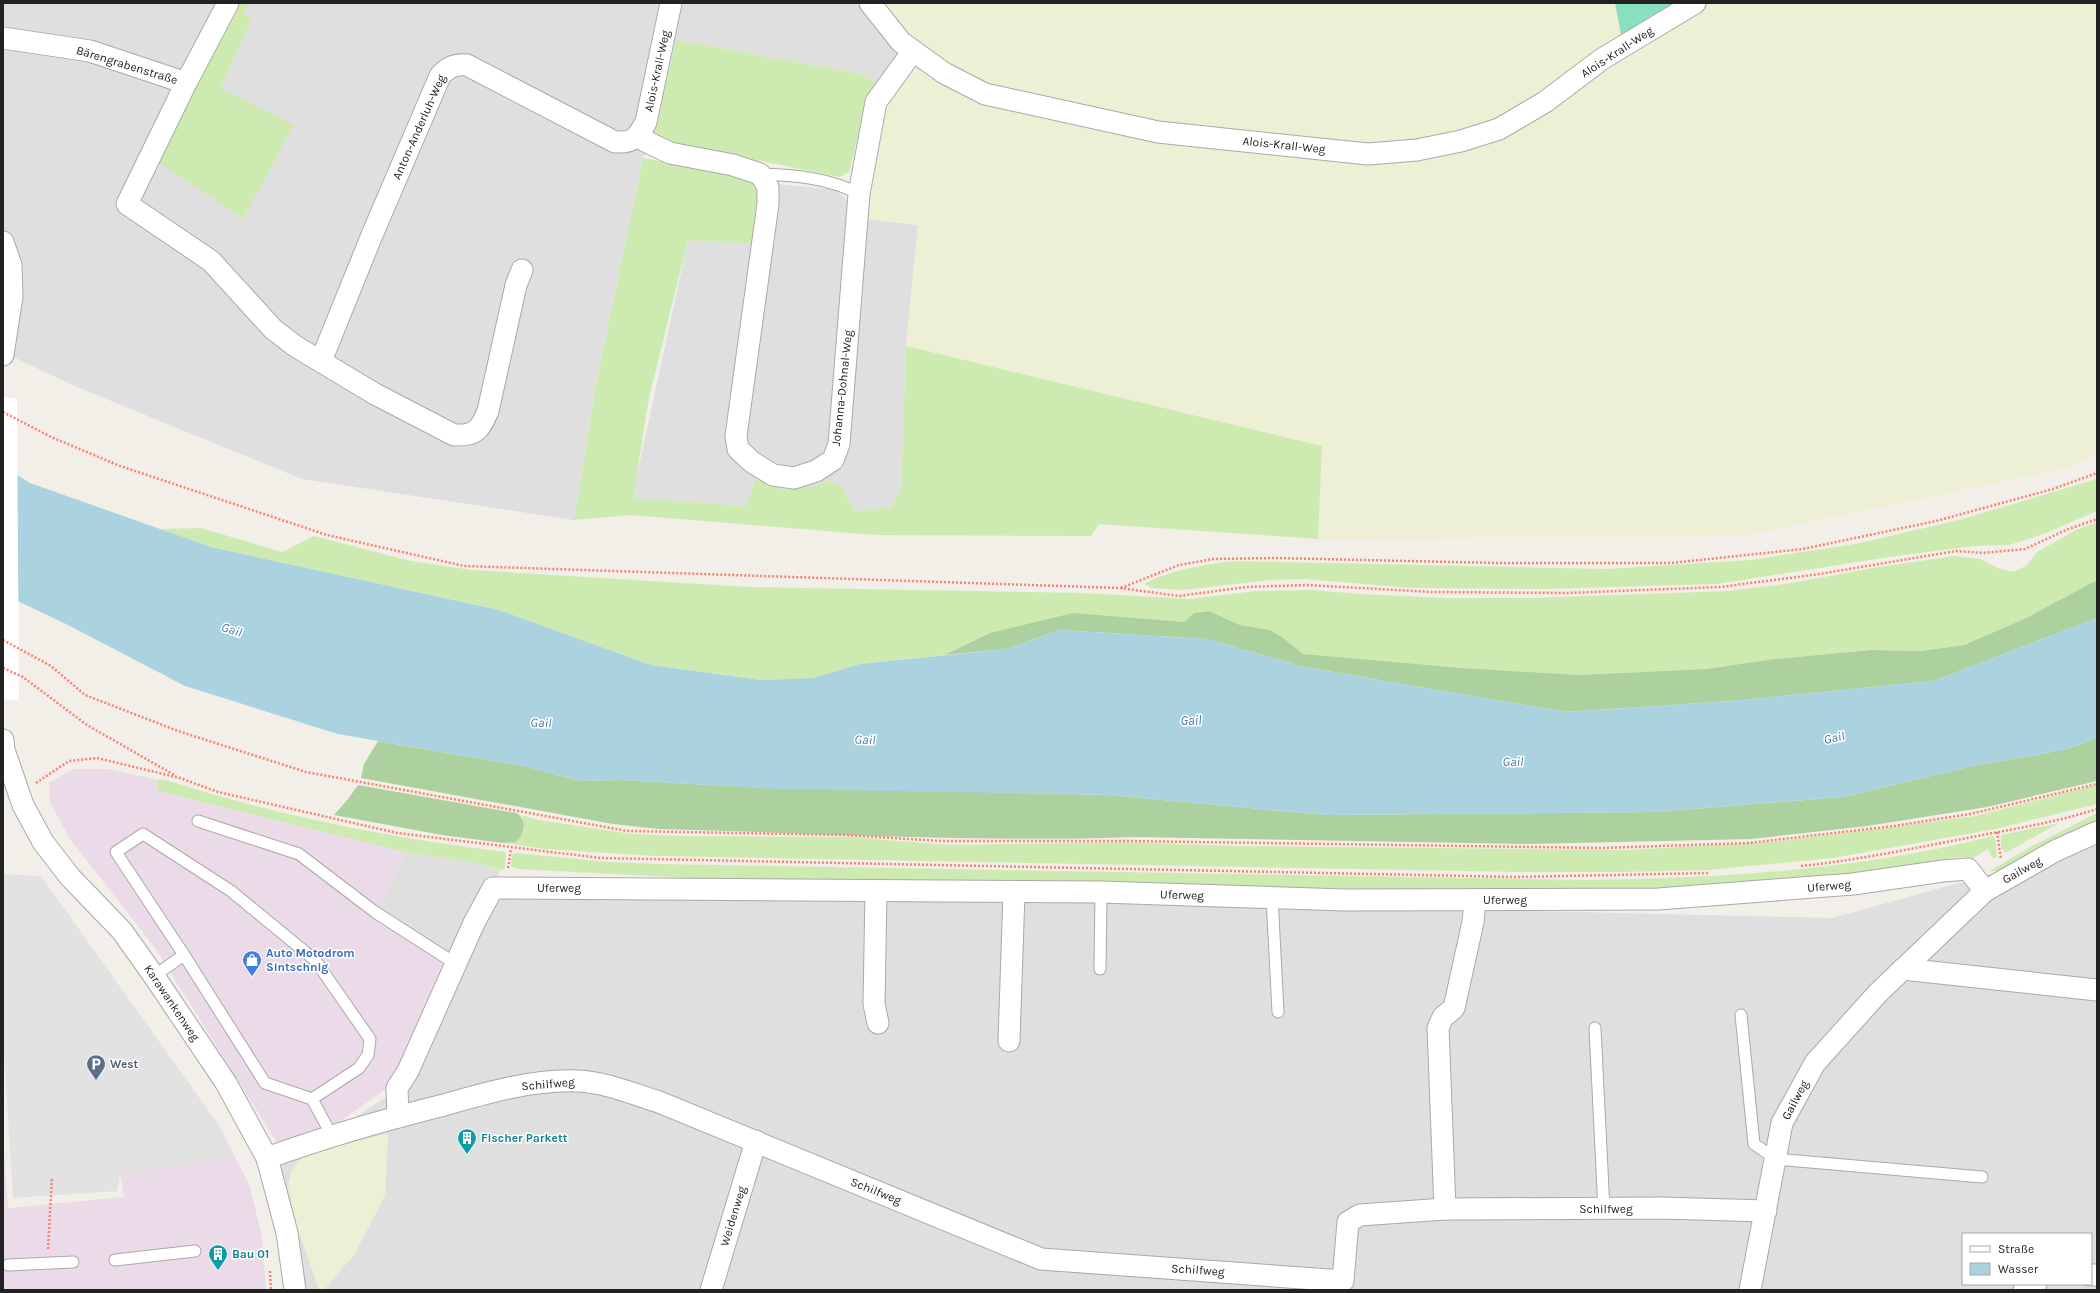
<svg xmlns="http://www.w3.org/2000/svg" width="2100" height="1293" font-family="Karla,sans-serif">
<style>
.residential{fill:#e0dfdf;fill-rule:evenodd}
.industrial{fill:#ebdbe8}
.farmland{fill:#eef0d5}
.grass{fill:#cdebb0}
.forest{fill:#add19e}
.pitch{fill:#88e0be}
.parking{fill:#e2e2e2}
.water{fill:#aad3df}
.pier{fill:#fff}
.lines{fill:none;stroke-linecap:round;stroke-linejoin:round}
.lane-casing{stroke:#a9a9a9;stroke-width:13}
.street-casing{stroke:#a9a9a9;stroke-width:23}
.path{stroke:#fa8072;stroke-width:2.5;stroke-dasharray:2 2;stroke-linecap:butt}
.lane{stroke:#fff;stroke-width:11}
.street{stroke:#fff;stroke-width:21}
.labels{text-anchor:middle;stroke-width:3;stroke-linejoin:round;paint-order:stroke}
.street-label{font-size:12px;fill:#222;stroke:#fff}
.shop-label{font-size:12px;font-weight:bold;fill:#366cbe;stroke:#fff;text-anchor:start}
.service-label{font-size:12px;font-weight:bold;fill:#4e5e75;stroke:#fff;text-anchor:start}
.culture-label{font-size:12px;font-weight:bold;fill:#0d838f;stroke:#fff;text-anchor:start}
.water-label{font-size:13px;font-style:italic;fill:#4a7aab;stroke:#fff}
</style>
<rect width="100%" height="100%" fill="#f2efe9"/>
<g class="residential">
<polygon points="3,3 879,3 901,55 884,79 876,83 862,74 676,40 655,132 657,140 643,158 596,384 574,520 302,479 72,385 3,352"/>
<polygon points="759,182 836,190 867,219 918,225 906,346 901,490 891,507 855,511 840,485 827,481 813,486 783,490 756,479 747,506 632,498 688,240 755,244"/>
<path d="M2097,836V1290H285L281,1166L415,1078L453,954L377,910L393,879L405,852L469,862L499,870L497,894L1105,901L1832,918L1992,874ZM1963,1234H2091V1284H1963Z"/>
</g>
<g class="industrial">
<polygon points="73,769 108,769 158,780 158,791 405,852 393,879 377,910 453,954 392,1085 317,1137 279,1146 155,948 70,839 50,802 49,783"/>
<polygon points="3,1139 8,1208 124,1197 120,1174 235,1157 250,1186 262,1238 266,1290 3,1290"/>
</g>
<g class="farmland">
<polygon points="879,3 1615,3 1622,39 1701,3 2097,3 2097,453 2067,468 1743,536 1318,539 1322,446 906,346 918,225 867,219 874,136 884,103 917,69 937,77"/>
<polygon points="388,1133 385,1196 354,1255 324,1290 319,1290 296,1223 288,1186 292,1169 304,1155"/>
</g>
<g class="grass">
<polygon points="233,3 248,3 244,14 252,19 220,88 294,125 243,219 156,161"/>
<polygon points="676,40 862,74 876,83 859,133 849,172 839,177 657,140 655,132"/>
<polygon points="643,158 750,177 759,182 755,244 688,240 649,398 633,498 747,506 755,479 783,490 813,486 827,481 840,485 855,511 891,507 901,490 906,346 1322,446 1318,539 1099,524 1091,536 875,535 630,515 574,520 596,384"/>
<path d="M2097,479V511L2044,534L2009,545L1974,546L1889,557L1717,584L1544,589L1409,588L1306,579L1270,580L1183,590L1151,588L1145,584C1162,572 1212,563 1234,561L1607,569L1750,560L1855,544L1959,520Z"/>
<polygon points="2097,522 2097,580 2024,619 1964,645 1921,651 1871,650 1774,659 1706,669 1577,675 1460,671 1302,654 1282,637 1270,630 1240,625 1209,611 1194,613 1184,622 1161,621 990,633 944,655 860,664 813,678 760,680 651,665 499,610 211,547 159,529 201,528 282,552 314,536 411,561 472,570 749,587 1083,593 1189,599 1257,591 1313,590 1360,594 1444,598 1531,598 1728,591 1791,583 1879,567 1954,556 1980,559 2000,569 2014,572 2027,565 2037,552 2076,530"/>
<path d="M163,779C274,815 391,838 506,852L505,869L501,870L469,862L405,852L158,791V780Z"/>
<polygon points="2097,785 2097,804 1995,829 1833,858 1708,870 1622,872 1518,872 655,856 545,849 503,843 516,842 523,818 521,815 539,820 632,834 685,836 849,837 949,845 1121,842 1238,846 1625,850 1772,842 1878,829 1975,816"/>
<polygon points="2097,813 2097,826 1998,871 1990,871 2030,847"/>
<polygon points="2059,823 2005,853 2001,847 2001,835"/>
<path d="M1993,836C1997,840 1996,851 1997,857L1993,859L1988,849L1973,858L1959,857L1865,873L1725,889H1389L706,879L517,869L511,866L512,855L515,853L611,862L659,864L1586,880C1722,878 1860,870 1993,836Z"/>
</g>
<g class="forest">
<polygon points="2097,580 2097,618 1934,681 1731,701 1566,712 1304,667 1207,639 1060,630 1006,649 944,655 990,633 1073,613 1184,622 1194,613 1209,611 1240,625 1270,630 1282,637 1303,654 1461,668 1577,675 1706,669 1774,659 1871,650 1921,651 1964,645 2024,619"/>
<path d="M2097,738V781L1987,807L1867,826L1752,839L1529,844L1137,837C978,843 818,833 658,829L613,824L361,778L364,764L378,741L523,766L581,781L621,780L710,785L1108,795L1325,815L1654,812L1843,797L1973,766L2068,749Z"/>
<path d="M358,785L516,813C528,819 524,834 516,842L503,843L442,835L334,815L348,799Z"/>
</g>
<polygon class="pitch" points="1615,3 1680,3 1622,39"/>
<polygon class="parking" points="3,874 41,876 220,1127 235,1157 120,1174 117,1191 13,1198 3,1035"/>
<polygon class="water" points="3,466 30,483 211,547 499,610 651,665 760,680 813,678 860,664 1006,649 1060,630 1207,639 1304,667 1566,712 1731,701 1934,681 2097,618 2097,738 2068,749 1973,766 1843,797 1654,812 1325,815 1108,795 777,789 621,780 581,781 523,766 338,734 185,686 66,624 3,594"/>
<polygon class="pier" points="3,397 17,399 19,701 3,699"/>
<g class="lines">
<g class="lane-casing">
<g id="lane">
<path d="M760,174C793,175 830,178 859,194"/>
<polyline points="198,821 299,854 375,912 456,964"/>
<polyline points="1272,897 1278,1012"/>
<polyline points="1100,969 1101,892"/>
<polyline points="154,976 184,955"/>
<polyline points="1741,1015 1754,1144 1776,1159 1982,1177"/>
<polyline points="1595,1028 1604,1210"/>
<polyline points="312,1099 265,1083 184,955 116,852 143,834 231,891 315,960 370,1039 368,1055 359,1068 312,1099 332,1136"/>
<polyline points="115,1260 195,1251"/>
<polyline points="8,1265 73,1262"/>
</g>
</g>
<g class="street-casing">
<g id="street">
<polyline points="870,3 901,42 944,73 985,94 1158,132 1368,154 1417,150 1461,141 1499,129 1545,102 1602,59 1695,3"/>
<polyline points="3,38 90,51 186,83 228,3"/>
<path d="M186,83L127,204L211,261L273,329L295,346L375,394L454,435C476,436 480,430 488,411L516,285L522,270"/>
<polyline points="641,131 645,141 670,153 733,165 760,174 768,187 768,204 736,436 738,449 752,462 773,475 794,478 816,471 833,460 839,444 859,194 876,102 913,51"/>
<polyline points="3,242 11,265 12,296 3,355"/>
<path d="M321,361L372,235L440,76C448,67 455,64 467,65L615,142C634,143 637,138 646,122L671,3"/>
<polyline points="3,740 4,750 23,805 43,842 70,877 122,931 154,976 226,1083 267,1158 287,1233 295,1290"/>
<polyline points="876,891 874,1004 878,1023"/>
<polyline points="1903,969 2097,990"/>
<polyline points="1009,1041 1014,893"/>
<polyline points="398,1117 397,1088 408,1071 474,923 493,888 1101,892 1344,900 1658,899 1853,884 1943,871 1968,869 1985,891"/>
<path d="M267,1158C325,1137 384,1120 444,1105C485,1093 534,1079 578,1081C605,1082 633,1094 659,1102L1041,1259L1343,1281L1348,1222L1360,1215L1445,1209L1661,1208L1766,1211"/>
<polyline points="1445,1209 1438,1028 1443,1017 1454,1008 1473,922 1475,900"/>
<polyline points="2091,1275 2097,1275"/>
<polyline points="711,1290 756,1141"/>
<polyline points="1750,1290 1782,1123 1815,1063 1878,993 1985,891 2055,851 2097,832"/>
<polyline points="2024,1290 2036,1284"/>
</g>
</g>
<g class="path">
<polyline points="3,412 51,437 120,466 327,535 464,566 1120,588 1179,596 1246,587 1307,585 1432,592 1567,593 1720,587 1820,574 1956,551 1983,553 2025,549 2066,530 2097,519"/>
<polyline points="1121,588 1179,565 1213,559 1275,558 1497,563 1671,563 1803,549 1936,521 2053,489 2097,473"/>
<polyline points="3,640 51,666 85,695 178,731 306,772 627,831 845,835 941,841 1126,841 1602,848 1749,843 1894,826 1970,814 2097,784"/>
<polyline points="3,668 23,677 87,725 176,776"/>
<polyline points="36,783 69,761 97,758 180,778 218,792 397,833 600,858 1515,877 1709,873"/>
<polyline points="1997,832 2001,859"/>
<path d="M1801,866C1859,860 1915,848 1972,837C2014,829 2057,822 2097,809"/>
<polyline points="508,868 511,849"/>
<polyline points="48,1249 52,1177"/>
<polyline points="270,1271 271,1290"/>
</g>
<use href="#lane" class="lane"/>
<use href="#street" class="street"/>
</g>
<defs>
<g id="shop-pin" transform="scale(1)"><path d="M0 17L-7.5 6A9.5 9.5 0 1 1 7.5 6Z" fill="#3f7fe0" stroke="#fff"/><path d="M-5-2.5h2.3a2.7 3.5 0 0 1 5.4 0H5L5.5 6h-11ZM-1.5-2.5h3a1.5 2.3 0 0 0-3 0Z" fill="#fff"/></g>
<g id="parking-pin" transform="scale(1)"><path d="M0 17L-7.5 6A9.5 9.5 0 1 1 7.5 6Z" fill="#5c6f8a" stroke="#fff"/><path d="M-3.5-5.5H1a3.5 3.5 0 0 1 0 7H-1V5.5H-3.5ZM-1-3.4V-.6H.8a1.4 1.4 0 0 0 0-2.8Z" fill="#fff"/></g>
<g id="building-pin" transform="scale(1)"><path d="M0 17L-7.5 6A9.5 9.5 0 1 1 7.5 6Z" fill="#0f9aa8" stroke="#fff"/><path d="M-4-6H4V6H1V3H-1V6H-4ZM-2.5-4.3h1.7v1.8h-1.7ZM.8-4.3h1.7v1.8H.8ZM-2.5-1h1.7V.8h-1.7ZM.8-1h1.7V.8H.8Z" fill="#fff"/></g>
</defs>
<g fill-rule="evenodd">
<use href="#shop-pin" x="252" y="960"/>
<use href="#parking-pin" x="96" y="1064"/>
<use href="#building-pin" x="467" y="1138"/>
<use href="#building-pin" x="218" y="1254"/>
</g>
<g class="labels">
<g class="street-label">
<text transform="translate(1617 52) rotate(-33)" y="4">Alois-Krall-Weg</text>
<text transform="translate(127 65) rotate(17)" y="4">Bärengrabenstraße</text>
<text transform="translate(657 71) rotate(-78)" y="4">Alois-Krall-Weg</text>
<text transform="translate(419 127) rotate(-66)" y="4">Anton-Anderluh-Weg</text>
<text transform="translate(1284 145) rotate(6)" y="4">Alois-Krall-Weg</text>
<text transform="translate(842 388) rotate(-84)" y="4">Johanna-Dohnal-Weg</text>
<text transform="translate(2022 870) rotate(-29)" y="4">Gailweg</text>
<text transform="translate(1829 886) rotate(-5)" y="4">Uferweg</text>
<text x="559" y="892">Uferweg</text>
<text transform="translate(1182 895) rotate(2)" y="4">Uferweg</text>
<text x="1505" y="904">Uferweg</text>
<text transform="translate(172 1003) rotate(56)" y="4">Karawankenweg</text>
<text transform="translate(548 1084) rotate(-5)" y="4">Schilfweg</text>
<text transform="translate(1795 1100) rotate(-62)" y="4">Gailweg</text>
<text transform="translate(876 1191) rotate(22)" y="4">Schilfweg</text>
<text x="1606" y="1213">Schilfweg</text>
<text transform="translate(733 1216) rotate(-73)" y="4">Weidenweg</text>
<text transform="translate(1198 1270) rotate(4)" y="4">Schilfweg</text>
</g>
<g class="shop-label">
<text x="266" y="957">Auto Motodrom<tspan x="266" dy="14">Sintschnig</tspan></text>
</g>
<g class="service-label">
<text x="110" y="1068">West</text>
</g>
<g class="culture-label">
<text x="481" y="1142">Fischer Parkett</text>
<text x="232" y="1258">Bau 01</text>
</g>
<g class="water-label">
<text transform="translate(232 629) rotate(18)" y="5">Gail</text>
<text x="1191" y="725">Gail</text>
<text transform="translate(541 722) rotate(3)" y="5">Gail</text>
<text transform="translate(1834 737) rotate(-11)" y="5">Gail</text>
<text transform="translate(865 739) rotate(3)" y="5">Gail</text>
<text transform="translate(1513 761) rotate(1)" y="5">Gail</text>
</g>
</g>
<rect width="2100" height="1293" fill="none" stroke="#222222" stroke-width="8"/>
<rect x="1962" y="1233" width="130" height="52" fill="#ffffff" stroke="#a7a7a7"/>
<rect x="1970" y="1246" width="20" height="6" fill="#ffffff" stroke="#a7a7a7"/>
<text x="1998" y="1253" font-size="12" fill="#222222">Straße</text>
<rect x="1970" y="1263" width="20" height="12" fill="#aad3df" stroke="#a7a7a7"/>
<text x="1998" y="1273" font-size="12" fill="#222222">Wasser</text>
</svg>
